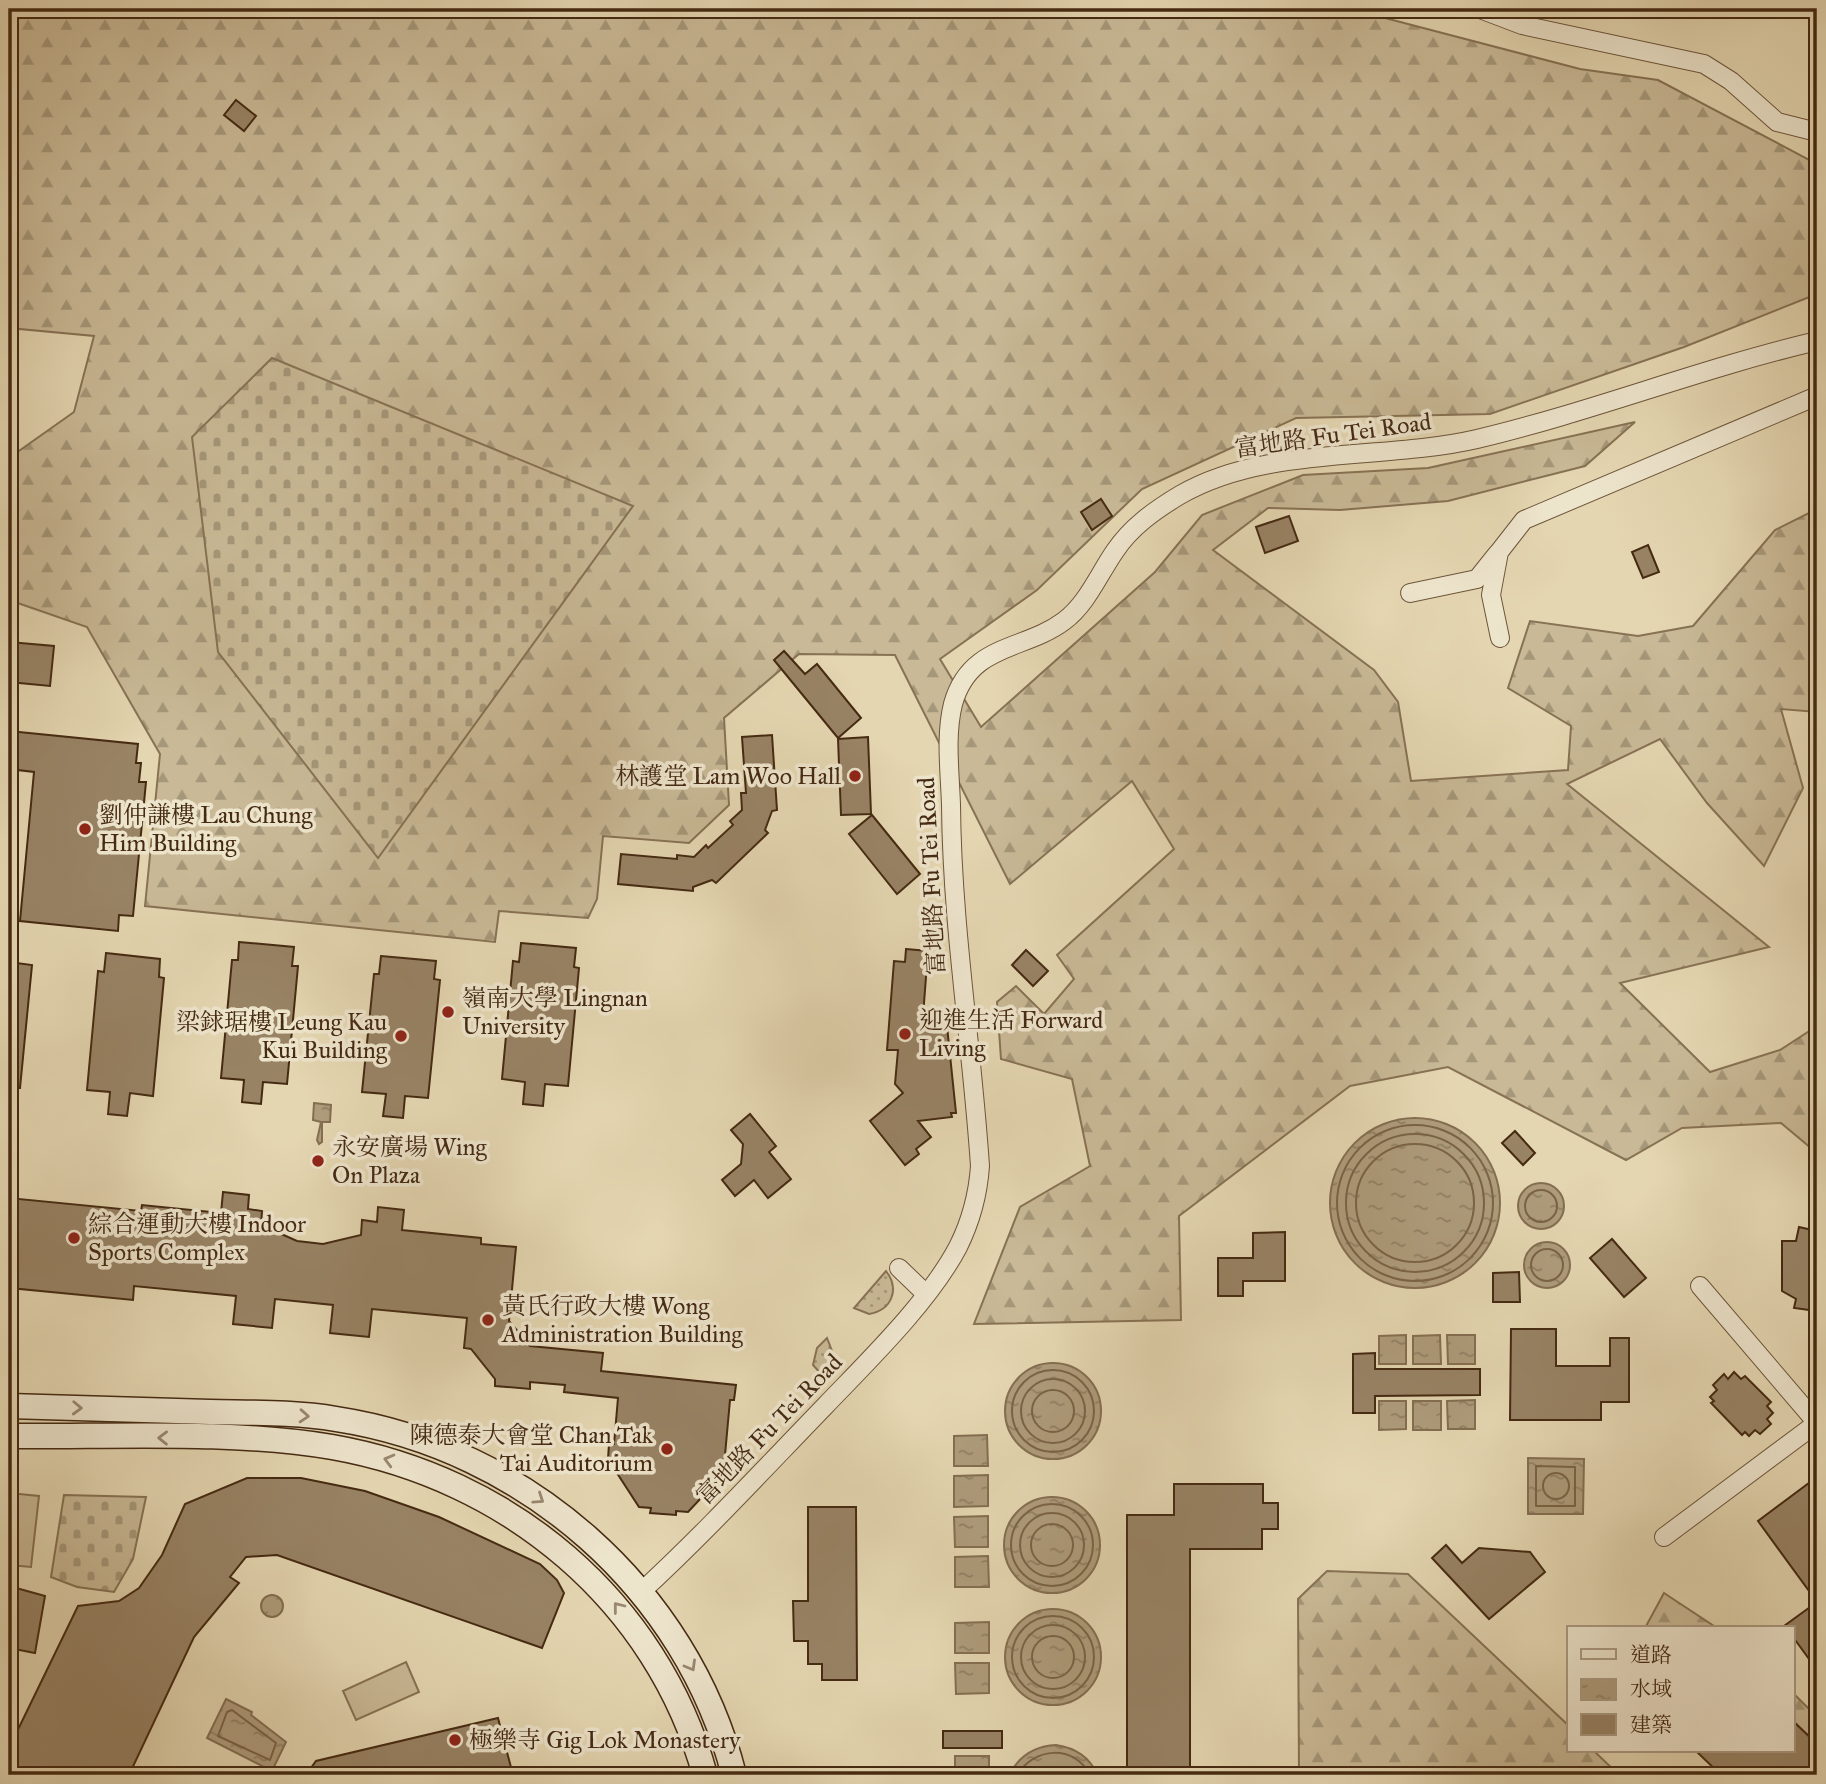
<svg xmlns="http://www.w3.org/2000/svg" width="1826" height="1784" font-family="'IM FELL Great Primer','Noto Serif TC',serif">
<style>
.grass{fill:url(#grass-dots);stroke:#877254;stroke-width:2}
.forest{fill:url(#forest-firs);stroke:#877254;stroke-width:2}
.cemetery{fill:url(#cemetery-stones);stroke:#877254;stroke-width:2}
.pitch{fill:#c9b996;stroke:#877254;stroke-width:2}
.water{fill:url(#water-ripples);stroke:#846e51;stroke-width:2}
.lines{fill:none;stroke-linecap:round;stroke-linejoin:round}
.shore{stroke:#7a6346;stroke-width:2}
.building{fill:#988365;stroke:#452a12;stroke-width:2}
.street-casing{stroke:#6d553a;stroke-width:20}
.secondary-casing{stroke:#452a12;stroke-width:27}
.street{stroke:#ede4cc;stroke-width:18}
.secondary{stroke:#ede4cc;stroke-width:24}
.oneway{stroke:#99876f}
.poi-dot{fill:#8f2418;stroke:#ede4cc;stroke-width:2.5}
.labels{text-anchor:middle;stroke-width:7;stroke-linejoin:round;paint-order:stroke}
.street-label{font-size:24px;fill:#452a12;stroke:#ede4cc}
.poi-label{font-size:24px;fill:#452a12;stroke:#ede4cc;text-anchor:start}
</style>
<defs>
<pattern id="grass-dots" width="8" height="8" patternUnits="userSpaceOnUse" patternTransform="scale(1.75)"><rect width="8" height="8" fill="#c9b996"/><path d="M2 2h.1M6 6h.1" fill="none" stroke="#a59779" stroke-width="1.8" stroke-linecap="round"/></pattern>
<pattern id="forest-firs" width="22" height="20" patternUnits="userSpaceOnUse" patternTransform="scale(1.75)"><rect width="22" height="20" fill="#c9b996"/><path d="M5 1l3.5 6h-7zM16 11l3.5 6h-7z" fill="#a59779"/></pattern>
<pattern id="cemetery-stones" width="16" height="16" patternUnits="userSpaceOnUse" patternTransform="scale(1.75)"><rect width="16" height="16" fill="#c9b996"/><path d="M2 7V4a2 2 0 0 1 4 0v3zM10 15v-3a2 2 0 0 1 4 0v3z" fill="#a59779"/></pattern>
<pattern id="water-ripples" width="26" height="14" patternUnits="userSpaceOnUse" patternTransform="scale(1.75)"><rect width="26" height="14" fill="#ae9c7b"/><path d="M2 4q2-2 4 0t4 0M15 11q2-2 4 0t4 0" fill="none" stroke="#8f7f63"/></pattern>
</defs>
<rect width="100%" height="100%" fill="#e4d6b1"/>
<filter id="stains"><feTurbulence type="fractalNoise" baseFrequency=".00286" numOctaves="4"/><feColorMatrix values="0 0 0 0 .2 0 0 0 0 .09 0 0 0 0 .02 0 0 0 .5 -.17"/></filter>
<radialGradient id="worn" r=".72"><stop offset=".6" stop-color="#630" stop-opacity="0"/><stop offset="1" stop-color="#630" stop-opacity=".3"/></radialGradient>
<g class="grass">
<path d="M886,1271C900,1289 892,1310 869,1314L854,1308Z"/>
<polygon points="827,1338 834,1356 830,1367 822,1375 813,1365 817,1348"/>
</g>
<g class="forest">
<polygon points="9,9 1251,9 1312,17 1366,13 1580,69 1658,80 1817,164 1817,294 1684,347 1490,414 1296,418 1142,489 1037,590 940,659 981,727 1155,572 1202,515 1303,475 1428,468 1635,422 1585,466 1448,501 1340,510 1268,508 1213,550 1374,670 1398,702 1411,781 1568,770 1571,726 1508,688 1530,621 1638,636 1693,626 1775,530 1817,509 1817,712 1781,709 1803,788 1764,866 1707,803 1660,739 1567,784 1769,947 1620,983 1710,1072 1780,1050 1817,1026 1817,1153 1781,1123 1682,1128 1626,1160 1448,1067 1350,1086 1179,1216 1181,1320 974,1324 1020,1207 1090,1166 1072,1079 1001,1059 997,1002 1016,986 1044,1014 1074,979 1057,955 1174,849 1132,781 1010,884 895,655 799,654 724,718 729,805 689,843 603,836 597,899 588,918 499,911 495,942 145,906 160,754 87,627 9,600 9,458 74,412 94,336 9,328"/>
<polygon points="1327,1571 1408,1574 1569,1726 1569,1751 1594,1751 1619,1775 1299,1775 1298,1599"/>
<polygon points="1664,1593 1717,1628 1645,1628"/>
<polygon points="1793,1693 1817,1717 1817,1744 1793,1721"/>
</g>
<g class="cemetery">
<polygon points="272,358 633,506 378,858 218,652 192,437"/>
<polygon points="64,1495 146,1497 133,1559 114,1592 77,1587 51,1577"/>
</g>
<g class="pitch">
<polygon points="9,1493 39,1496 31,1567 9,1565"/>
<polygon points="406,1662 419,1692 356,1720 343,1691"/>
</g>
<g class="water">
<polygon points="314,1103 331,1105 330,1122 322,1122 322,1142 319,1144 317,1140 321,1122 313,1120"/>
<circle cx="1415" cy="1203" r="85"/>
<circle cx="1541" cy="1206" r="23"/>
<circle cx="1547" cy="1265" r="23"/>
<polygon points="1406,1335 1406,1364 1379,1364 1379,1336"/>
<polygon points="1440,1335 1441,1364 1413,1364 1413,1336"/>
<polygon points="1447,1335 1475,1335 1475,1364 1448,1364"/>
<circle cx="1053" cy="1411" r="48"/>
<polygon points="1475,1400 1475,1429 1448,1429 1447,1401"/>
<polygon points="1379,1401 1406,1401 1406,1429 1379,1430"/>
<rect x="1413" y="1401" width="28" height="29"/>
<polygon points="987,1435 988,1466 954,1466 954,1436"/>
<polygon points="1528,1458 1584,1459 1583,1514 1528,1514"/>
<polygon points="988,1475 988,1506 954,1507 954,1476"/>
<circle cx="1052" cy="1545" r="48"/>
<polygon points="988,1516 988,1547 955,1547 954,1517"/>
<polygon points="988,1556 989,1587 955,1587 955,1557"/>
<circle cx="272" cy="1606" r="11"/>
<circle cx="1053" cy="1657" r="48"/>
<polygon points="989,1622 989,1653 955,1653 955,1623"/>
<polygon points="955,1663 989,1663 989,1693 956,1694"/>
<polygon points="226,1699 252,1712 251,1715 286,1742 272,1771 207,1738"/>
<path d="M1056,1745C1076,1748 1089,1757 1098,1775H1009C1019,1756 1034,1746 1056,1745Z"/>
<rect x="955" y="1756" width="34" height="19"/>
</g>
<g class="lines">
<g class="shore">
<circle cx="1415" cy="1203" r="78"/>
<circle cx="1415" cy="1203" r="69"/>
<circle cx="1415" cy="1203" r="59"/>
<circle cx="1541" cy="1206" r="16"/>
<circle cx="1547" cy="1265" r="16"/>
<circle cx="1053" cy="1411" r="41"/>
<circle cx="1053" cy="1411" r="32"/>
<circle cx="1053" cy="1411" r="21"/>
<polygon points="1536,1466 1575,1467 1575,1506 1536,1506"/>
<circle cx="1556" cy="1486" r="13"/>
<circle cx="1052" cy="1545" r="41"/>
<circle cx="1052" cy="1545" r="32"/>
<circle cx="1052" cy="1545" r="21"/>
<circle cx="1053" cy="1657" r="41"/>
<circle cx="1053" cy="1657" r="32"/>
<circle cx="1053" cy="1657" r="21"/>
<polygon points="232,1710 276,1743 270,1760 218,1736 227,1712"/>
<path d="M1017,1775C1034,1747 1074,1744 1090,1775"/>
</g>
</g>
<g class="building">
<polygon points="236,100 256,116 244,131 224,115"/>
<polygon points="1101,499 1112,516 1092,530 1081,512"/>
<polygon points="1289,516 1298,541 1265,553 1256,527"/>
<polygon points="1648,545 1659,572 1643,578 1632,552"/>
<polygon points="9,642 54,646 50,686 9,682"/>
<polygon points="784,651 805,674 817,664 861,718 838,738 774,660"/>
<polygon points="9,731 138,744 136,763 141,763 139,782 146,782 133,916 119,915 118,931 20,921 34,772 9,769"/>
<polygon points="772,735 777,810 772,811 765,830 768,833 716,883 712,880 693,887 693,891 618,884 621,854 677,859 677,855 694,857 706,845 708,848 733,825 730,821 742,810 741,793 746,793 742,737"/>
<polygon points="868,737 871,814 841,815 838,739"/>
<polygon points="872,815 920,874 897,894 849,834"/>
<polygon points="239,942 294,947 292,966 298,966 287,1084 263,1082 261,1104 242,1102 244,1080 221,1078 232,960 238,960"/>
<polygon points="521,943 576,948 574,967 579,968 568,1086 545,1084 543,1106 523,1104 525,1082 502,1079 513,961 519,962"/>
<polygon points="906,949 928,951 922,1029 947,1026 956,1113 951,1113 952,1117 918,1121 931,1137 916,1149 919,1154 905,1165 870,1121 903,1093 895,1084 898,1050 887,1050 894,961 905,962"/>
<polygon points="1026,950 1048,971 1033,986 1012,965"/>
<polygon points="106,953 160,959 159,977 164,978 153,1096 130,1093 127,1116 108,1114 110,1092 87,1090 98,971 104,972"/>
<polygon points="381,956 436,961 434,979 440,980 428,1098 405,1096 403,1118 383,1116 386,1094 362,1092 374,974 379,974"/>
<polygon points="9,962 32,965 20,1088 9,1088"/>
<polygon points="750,1114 776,1146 769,1152 791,1179 768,1198 754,1180 735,1196 722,1180 741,1164 743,1144 731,1130"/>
<polygon points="1515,1131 1535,1153 1523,1165 1502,1143"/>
<polygon points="223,1192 249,1195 248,1209 262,1211 261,1225 297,1241 323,1244 361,1235 362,1220 377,1222 378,1207 404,1210 402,1230 481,1238 481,1244 516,1247 509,1321 530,1346 603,1353 601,1371 736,1385 734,1400 730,1400 725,1455 729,1455 728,1471 720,1470 718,1480 688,1512 676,1511 676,1515 650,1513 651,1508 639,1507 615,1470 616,1460 608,1459 609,1444 614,1444 618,1398 564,1392 565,1385 530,1382 530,1389 495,1386 495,1379 471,1349 464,1348 467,1318 372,1309 369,1337 330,1333 333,1305 275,1299 272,1328 233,1324 236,1296 134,1286 133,1300 10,1288 12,1265 9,1265 9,1198 141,1211 142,1205 221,1213"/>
<polygon points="1799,1227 1817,1231 1817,1311 1794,1308 1796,1299 1782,1291 1782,1241 1796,1241"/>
<polygon points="1285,1232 1285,1281 1243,1281 1243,1296 1218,1296 1218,1258 1253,1258 1253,1233"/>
<polygon points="1612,1239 1646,1278 1624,1297 1590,1258"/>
<polygon points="1519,1272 1520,1302 1493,1302 1493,1273"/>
<polygon points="1511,1329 1556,1329 1556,1366 1610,1366 1610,1338 1629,1338 1629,1402 1601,1402 1601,1420 1510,1420"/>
<polygon points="1375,1353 1375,1369 1480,1369 1480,1395 1375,1396 1375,1413 1353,1413 1353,1354"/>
<polygon points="1734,1372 1741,1379 1745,1376 1771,1402 1767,1406 1773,1413 1767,1419 1771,1424 1760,1434 1755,1430 1749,1436 1745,1432 1742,1435 1711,1403 1714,1401 1710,1397 1717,1390 1713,1385 1724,1374 1728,1379"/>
<polygon points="1817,1477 1817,1670 1793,1637 1793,1628 1784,1626 1817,1602 1758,1521"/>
<polygon points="247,1478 301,1478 365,1491 439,1517 540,1564 557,1580 564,1593 542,1648 277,1555 246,1557 230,1577 239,1583 194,1637 129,1775 9,1775 9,1748 78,1606 119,1601 139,1588 162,1555 185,1504"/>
<polygon points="1174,1484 1263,1484 1263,1503 1278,1503 1278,1529 1262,1529 1262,1549 1190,1549 1190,1775 1127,1775 1127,1515 1174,1515"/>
<polygon points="808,1507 856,1507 857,1680 822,1680 822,1664 808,1664 808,1641 794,1641 793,1601 808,1601"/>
<polygon points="1446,1545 1462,1563 1479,1548 1530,1552 1545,1572 1489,1619 1432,1558"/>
<polygon points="9,1586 45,1596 35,1653 9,1648"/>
<polygon points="498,1718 513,1775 306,1775 316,1761"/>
<polygon points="1793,1721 1817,1744 1817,1775 1721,1775 1696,1751 1793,1751"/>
<rect x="943" y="1731" width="59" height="17"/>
</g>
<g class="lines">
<g class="street-casing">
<g id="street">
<polyline points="1480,9 1522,25 1704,64 1731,81 1777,122 1817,132"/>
<polyline points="1410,593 1477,579 1497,554"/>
<polyline points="1500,638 1491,595 1499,552 1524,520 1817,396"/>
<polyline points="899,1268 925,1293"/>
<polyline points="1700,1286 1817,1423"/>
<polyline points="1664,1537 1817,1423"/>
<path d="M641,1592C705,1533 764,1469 825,1406C868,1361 929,1302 958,1247C971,1221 978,1195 980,1166C972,1045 952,927 951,805C950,773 945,736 953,704C970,643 1024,651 1064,621C1087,604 1099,574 1115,551C1131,527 1155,510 1180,495C1266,445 1382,461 1477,439C1591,412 1702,368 1817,341"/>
</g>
</g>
<g class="secondary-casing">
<g id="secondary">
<path d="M9,1406C76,1408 143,1410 210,1412C252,1413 295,1412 336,1419C525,1448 687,1589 734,1775"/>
<path d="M9,1436C111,1437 232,1430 332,1447C509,1478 657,1601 705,1775"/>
</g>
</g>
<use href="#street" class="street"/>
<use href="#secondary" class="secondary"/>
</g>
<defs><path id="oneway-chevron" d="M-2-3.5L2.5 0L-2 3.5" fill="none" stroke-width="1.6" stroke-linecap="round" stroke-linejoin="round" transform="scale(1.75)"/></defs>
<g class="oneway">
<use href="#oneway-chevron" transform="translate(77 1408) rotate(2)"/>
<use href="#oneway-chevron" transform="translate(304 1416) rotate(4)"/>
<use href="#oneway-chevron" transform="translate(163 1438) rotate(-179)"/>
<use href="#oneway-chevron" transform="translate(389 1460) rotate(-165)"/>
<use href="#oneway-chevron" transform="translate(539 1499) rotate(34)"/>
<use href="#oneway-chevron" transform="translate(618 1607) rotate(-128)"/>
<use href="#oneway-chevron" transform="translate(691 1666) rotate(60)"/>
</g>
<g class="poi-dot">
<circle cx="855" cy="776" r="7"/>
<circle cx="85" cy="829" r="7"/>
<circle cx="448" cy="1012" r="7"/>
<circle cx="905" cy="1034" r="7"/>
<circle cx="401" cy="1036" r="7"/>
<circle cx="318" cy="1161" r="7"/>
<circle cx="74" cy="1238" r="7"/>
<circle cx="488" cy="1320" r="7"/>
<circle cx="667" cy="1449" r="7"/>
<circle cx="455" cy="1740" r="7"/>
</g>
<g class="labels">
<g class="street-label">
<text transform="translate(1333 435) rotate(-8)" y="8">富地路 Fu Tei Road</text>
<text transform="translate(931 876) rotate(-93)" y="8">富地路 Fu Tei Road</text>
<text transform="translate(769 1429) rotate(-46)" y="8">富地路 Fu Tei Road</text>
</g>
<g class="poi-label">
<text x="841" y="784" text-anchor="end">林護堂 Lam Woo Hall</text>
<text x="99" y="823">劉仲謙樓 Lau Chung<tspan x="99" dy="28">Him Building</tspan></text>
<text x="462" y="1006">嶺南大學 Lingnan<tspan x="462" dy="28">University</tspan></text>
<text x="919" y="1028">迎進生活 Forward<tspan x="919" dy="28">Living</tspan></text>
<text x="387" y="1030" text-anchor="end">梁銶琚樓 Leung Kau<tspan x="387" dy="28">Kui Building</tspan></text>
<text x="332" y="1155">永安廣場 Wing<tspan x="332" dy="28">On Plaza</tspan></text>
<text x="88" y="1232">綜合運動大樓 Indoor<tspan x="88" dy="28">Sports Complex</tspan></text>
<text x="502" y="1314">黃氏行政大樓 Wong<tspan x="502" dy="28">Administration Building</tspan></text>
<text x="653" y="1443" text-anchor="end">陳德泰大會堂 Chan Tak<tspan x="653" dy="28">Tai Auditorium</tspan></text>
<text x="469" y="1748">極樂寺 Gig Lok Monastery</text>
</g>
</g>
<rect width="1826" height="1784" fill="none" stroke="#e4d6b1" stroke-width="35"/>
<rect x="10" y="10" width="1805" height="1763" fill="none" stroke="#452a12" stroke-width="3.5"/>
<rect x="18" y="18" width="1791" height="1749" fill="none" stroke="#452a12" stroke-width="2"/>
<rect x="1567" y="1626" width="228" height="126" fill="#ede4cc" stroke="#aa9a82" stroke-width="2"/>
<rect x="1581" y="1649" width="35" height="10" fill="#ede4cc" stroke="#aa9a82" stroke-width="2"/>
<text x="1630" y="1662" font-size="21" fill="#452a12">道路</text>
<rect x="1581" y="1679" width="35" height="21" fill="url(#water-ripples)" stroke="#aa9a82" stroke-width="2"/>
<text x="1630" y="1696" font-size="21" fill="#452a12">水域</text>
<rect x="1581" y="1714" width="35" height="21" fill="#988365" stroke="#aa9a82" stroke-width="2"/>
<text x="1630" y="1732" font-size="21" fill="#452a12">建築</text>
<rect width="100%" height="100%" filter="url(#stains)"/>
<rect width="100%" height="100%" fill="url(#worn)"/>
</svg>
